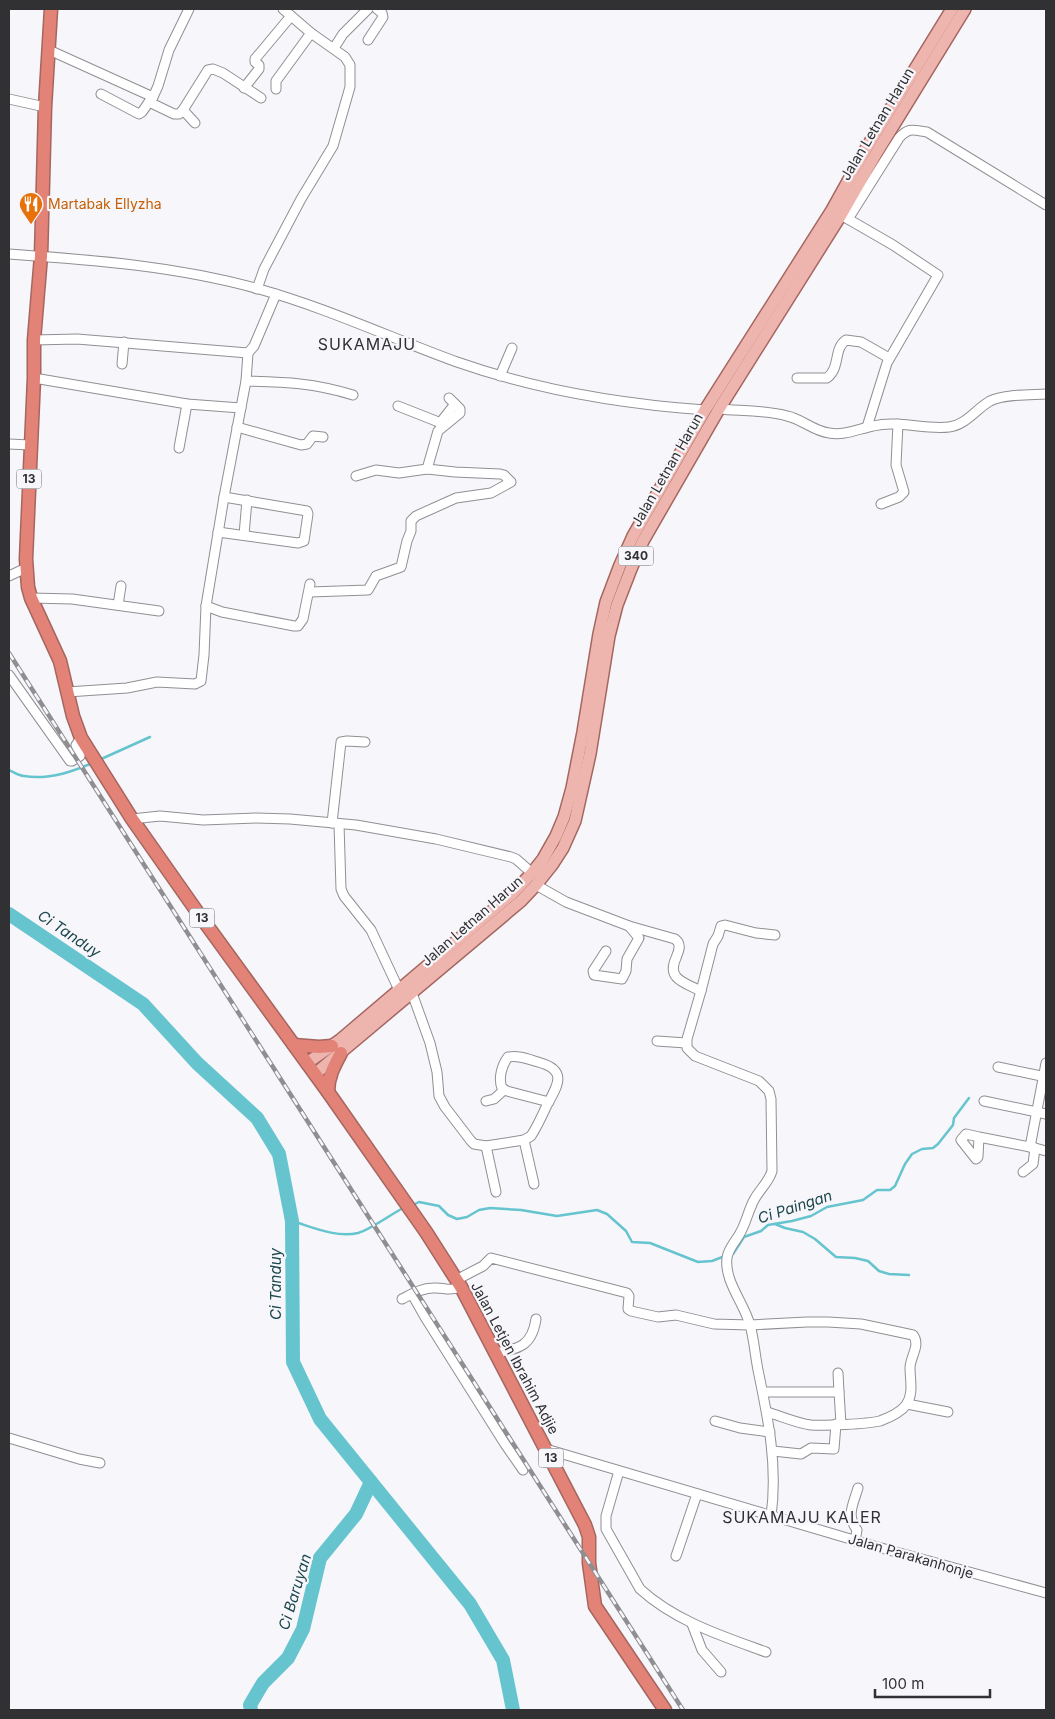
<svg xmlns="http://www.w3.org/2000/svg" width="1055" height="1719" font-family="Inter,sans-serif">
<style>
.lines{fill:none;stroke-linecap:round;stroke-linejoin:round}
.stream{stroke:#66c4cf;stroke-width:2.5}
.river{stroke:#66c4cf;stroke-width:14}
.minor-casing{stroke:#909094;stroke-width:11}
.major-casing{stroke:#a56660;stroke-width:14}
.highway-casing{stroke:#a56660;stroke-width:15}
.minor{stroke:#fff;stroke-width:9}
.major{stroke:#eeb5ae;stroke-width:11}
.highway{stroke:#e38378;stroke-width:12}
.rail-casing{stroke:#8f8f92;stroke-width:4.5}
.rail{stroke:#f6f6fb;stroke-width:2.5;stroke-dasharray:8;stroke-linecap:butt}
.labels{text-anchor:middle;stroke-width:4.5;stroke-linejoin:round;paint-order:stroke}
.shield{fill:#f6f6fb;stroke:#6c6c6f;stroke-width:1}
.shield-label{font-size:12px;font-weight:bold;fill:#313133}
.street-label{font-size:14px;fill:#313133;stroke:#f6f6fb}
.food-label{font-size:14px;fill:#c56008;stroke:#f6f6fb;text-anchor:start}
.water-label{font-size:15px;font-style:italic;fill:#1c474c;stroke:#f6f6fb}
.quarter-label{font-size:16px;letter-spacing:1px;fill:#313133;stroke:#f6f6fb}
</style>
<rect width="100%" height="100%" fill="#f6f6fb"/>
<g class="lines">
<g class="stream">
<polyline points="99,760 150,737"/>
<path d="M9,770C13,772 19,776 24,776C46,780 72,772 92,763"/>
<polyline points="413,1205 419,1202 439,1206 448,1215 457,1219 467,1217 479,1210 490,1208 521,1210 557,1216 597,1210 607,1214 626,1231 632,1242 650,1243 698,1262 712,1261 725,1256"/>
<path d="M292,1221C312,1227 336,1238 358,1233C371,1229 390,1215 403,1208"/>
<polyline points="775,1224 785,1228 803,1232 815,1239 836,1257 855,1258 868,1261 879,1271 889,1274 909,1275"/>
<polyline points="731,1255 733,1254 744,1237 761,1231 768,1225 792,1221 811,1216 827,1207 863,1200 877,1190 890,1190 895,1186 905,1164 912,1154 922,1149 933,1148 938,1144 953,1125 954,1118 969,1098"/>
</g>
<g class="river">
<polyline points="9,914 143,1004 197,1063 257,1118 279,1154 292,1221 293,1362 320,1419 470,1604 503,1660 513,1710"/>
<polyline points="251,1710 250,1705 263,1683 288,1658 303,1629 320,1558 356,1514 371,1482"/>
</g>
<g class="minor-casing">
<g id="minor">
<polyline points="368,40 383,17 382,13 377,9"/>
<polyline points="334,48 343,34 368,9"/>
<polyline points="49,50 153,97 158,86 169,50 189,9"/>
<polyline points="244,88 259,69 259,65 255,62 255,59 291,16"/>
<polyline points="276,89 276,81 311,33"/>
<polyline points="101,94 139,114 142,112 149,102"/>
<polyline points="153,97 149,102 174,114 179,114 183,110 208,70 213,69 223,73 261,98"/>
<polyline points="9,99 45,107"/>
<polyline points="183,110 195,123"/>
<path d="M837,213L848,219L899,138C909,127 913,130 927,132L1046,205"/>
<polyline points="848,219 893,245 938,275 887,363 867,427"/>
<path d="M9,254C94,260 176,266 259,289C327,308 391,338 457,362C537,390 621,404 705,410"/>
<polyline points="257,289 264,269 301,199 333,146 350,87 350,65 345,57 311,33 283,9"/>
<polyline points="34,340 77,339 248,353"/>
<polyline points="122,364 124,342"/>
<polyline points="500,376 512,348"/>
<polyline points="34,378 187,404 241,408"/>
<path d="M797,378H827C841,367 833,349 846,340L861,342L889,358"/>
<path d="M246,381C286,382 314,383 353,395"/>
<polyline points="398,406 436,421 440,423 441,427"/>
<path d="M719,409C741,411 766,410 787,416C802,419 813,431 829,433C844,436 858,429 873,426C899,420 924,430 949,427C966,425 976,409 990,401C1004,394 1030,395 1046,394"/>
<polyline points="440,423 455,404"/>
<polyline points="237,427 301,445 307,444 313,436 323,437"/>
<polyline points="9,444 30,445"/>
<polyline points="179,448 187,404"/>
<polyline points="427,469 438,431 460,413 460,409 449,398"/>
<polyline points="881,504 899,497 904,492 896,465 898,424"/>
<polyline points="218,532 298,543 304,541 308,514 307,511 224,497"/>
<polyline points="244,535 247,500"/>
<polyline points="9,576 26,568"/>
<polyline points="310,592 368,590 376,576 401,567 407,541 411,531 411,521 416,516 456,498 491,493 511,482 504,475 500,474 455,472 427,469 399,473 376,470 356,476"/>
<polyline points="31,598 72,599 159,611"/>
<polyline points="118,605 121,586"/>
<polyline points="206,606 222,612 294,626 298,626 303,619 310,584"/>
<polyline points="9,675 70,761 72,761 80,756 76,745 81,738"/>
<polyline points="67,692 127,688 157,682 195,684 201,681 204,655 206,606 224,497 246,381 248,353 254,346 276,294"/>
<polyline points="132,819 160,816 203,820 256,818 290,819 356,825 436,839 511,857 516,859 532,873"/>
<polyline points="332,823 341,742 347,741 365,742"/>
<polyline points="339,824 341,889 344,896 371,930 399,990"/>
<path d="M536,885L566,902L629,926L675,939L678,942C681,948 678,952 676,958C666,979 685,983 701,991L687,1039V1048L695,1056L759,1081L769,1091L771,1099L772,1171C769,1182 759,1190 754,1200C748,1211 746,1224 739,1235C735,1242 728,1249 727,1258C724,1281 744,1303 750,1325C754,1339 755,1355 758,1370C768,1418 778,1466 771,1516"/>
<polyline points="606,951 593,971 594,975 622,979 626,971 627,959 639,938 629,926"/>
<polyline points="701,991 713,944 718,936 721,926 725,925 756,933 775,935"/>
<path d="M412,993L430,1043L437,1072L439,1096L445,1107L471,1141L474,1144L486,1146L524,1140L531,1136C537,1127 542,1116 547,1105C558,1085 568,1070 538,1062C528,1059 518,1055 508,1057C502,1065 498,1078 502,1088L507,1091L549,1102"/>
<polyline points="657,1041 686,1043"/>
<polyline points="998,1067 1046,1077"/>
<polyline points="486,1101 494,1099 504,1090"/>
<polyline points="984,1101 1046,1114"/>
<polyline points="979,1137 966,1134 961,1140 976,1159 978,1157 979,1137 1035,1148"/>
<polyline points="524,1140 534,1184"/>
<polyline points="486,1146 496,1192"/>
<polyline points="1030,1147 1046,1063"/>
<polyline points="1023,1172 1033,1164 1035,1148 1046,1151"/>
<path d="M456,1280L483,1266L491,1258L627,1293L629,1296L628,1309L631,1311L658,1317L676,1315L714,1324L750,1325L807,1322H828L861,1324L913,1335C921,1345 910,1357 910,1368C910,1380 914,1394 906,1405C901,1412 888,1418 880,1421C867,1424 824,1426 811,1425C796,1423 781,1416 767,1412"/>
<polyline points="412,1294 425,1317 505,1444 523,1470"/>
<path d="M402,1299C412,1294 422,1288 433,1288C446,1287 446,1292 461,1287"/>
<path d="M495,1353C519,1349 532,1346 536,1319"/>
<polyline points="763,1392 839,1392 838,1373"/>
<polyline points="839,1392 841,1424"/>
<polyline points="907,1404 948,1412"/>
<polyline points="715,1421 740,1428 770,1432"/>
<polyline points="9,1438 79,1459 100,1463"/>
<polyline points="546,1449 874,1546 1046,1593"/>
<polyline points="773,1451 801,1454 811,1448 834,1449 836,1424"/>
<path d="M619,1471L606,1516V1529L640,1589C675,1621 722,1636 766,1652"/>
<path d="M855,1541L857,1530C846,1515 853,1505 858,1488"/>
<polyline points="676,1556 697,1494"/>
<polyline points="692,1624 702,1650 721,1672"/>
</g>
</g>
<g class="major-casing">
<g id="major">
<polyline points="307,1063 340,1040 513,893 532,873 543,859 556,836 564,817 572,788 583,732 599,634 606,602 620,565 633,536 705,410 832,210 867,147 952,9"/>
<polyline points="315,1074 521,901 536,885 552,865 563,848 575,821 590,754 609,636 617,605 631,569 643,541 719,409 841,215 877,152 965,9"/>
</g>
</g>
<g class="highway-casing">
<g id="highway">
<polyline points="51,9 45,107 41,256 34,340 34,378 26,559 28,587 31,598 60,661 73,716 81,738 132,819 198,913 328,1092 426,1232 461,1287 585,1525 589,1537 589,1563 595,1606 665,1710"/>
<polyline points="294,1045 319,1047 332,1046"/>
<path d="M328,1092C328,1077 334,1066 341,1053"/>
</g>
</g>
<use href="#minor" class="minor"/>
<use href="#major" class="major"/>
<use href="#highway" class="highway"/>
<g class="rail-casing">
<polyline id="rail" points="9,653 683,1710"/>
</g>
<use href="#rail" class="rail"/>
</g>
<defs>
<g id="restaurant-pin" transform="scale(1.25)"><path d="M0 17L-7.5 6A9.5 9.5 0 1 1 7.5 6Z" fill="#e8710a" stroke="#f6f6fb"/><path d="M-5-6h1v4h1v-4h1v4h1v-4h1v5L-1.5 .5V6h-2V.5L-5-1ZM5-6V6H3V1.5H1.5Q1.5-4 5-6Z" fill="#fff"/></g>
</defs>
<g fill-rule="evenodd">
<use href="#restaurant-pin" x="31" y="204"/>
</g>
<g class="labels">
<g class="shield">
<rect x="16.5" y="469.5" width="25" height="19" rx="4"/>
<rect x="618.5" y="546.5" width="35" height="19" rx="4"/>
<rect x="189.5" y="908.5" width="25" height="19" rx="4"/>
<rect x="538.5" y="1448.5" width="25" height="19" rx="4"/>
</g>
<g class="shield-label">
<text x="29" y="483">13</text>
<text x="636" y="560">340</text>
<text x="202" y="922">13</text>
<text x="551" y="1462">13</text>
</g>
<g class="street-label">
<text transform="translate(877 124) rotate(-59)" y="5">Jalan Letnan Harun</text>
<text transform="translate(667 470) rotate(-60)" y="5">Jalan Letnan Harun</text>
<text transform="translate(472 921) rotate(-41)" y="5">Jalan Letnan Harun</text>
<text transform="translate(515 1358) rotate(62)" y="5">Jalan Letjen Ibrahim Adjie</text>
<text transform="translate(911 1556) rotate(16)" y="5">Jalan Parakanhonje</text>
</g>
<g class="food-label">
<text x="48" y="209">Martabak Ellyzha</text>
</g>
<g class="water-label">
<text transform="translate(69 934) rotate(34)" y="5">Ci Tanduy</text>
<text transform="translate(795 1207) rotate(-18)" y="5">Ci Paingan</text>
<text transform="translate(276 1284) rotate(-90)" y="5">Ci Tanduy</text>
<text transform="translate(295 1592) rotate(-73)" y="5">Ci Baruyan</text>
</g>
<g class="quarter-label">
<text x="367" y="350">SUKAMAJU</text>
<text x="802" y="1523">SUKAMAJU KALER</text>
</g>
</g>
<rect width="1055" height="1719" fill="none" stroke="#313133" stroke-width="20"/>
<path d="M875 1689v8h115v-8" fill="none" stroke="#313133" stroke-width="2.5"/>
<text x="882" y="1689" font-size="15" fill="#313133" stroke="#f6f6fb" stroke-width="4" paint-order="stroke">100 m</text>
</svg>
